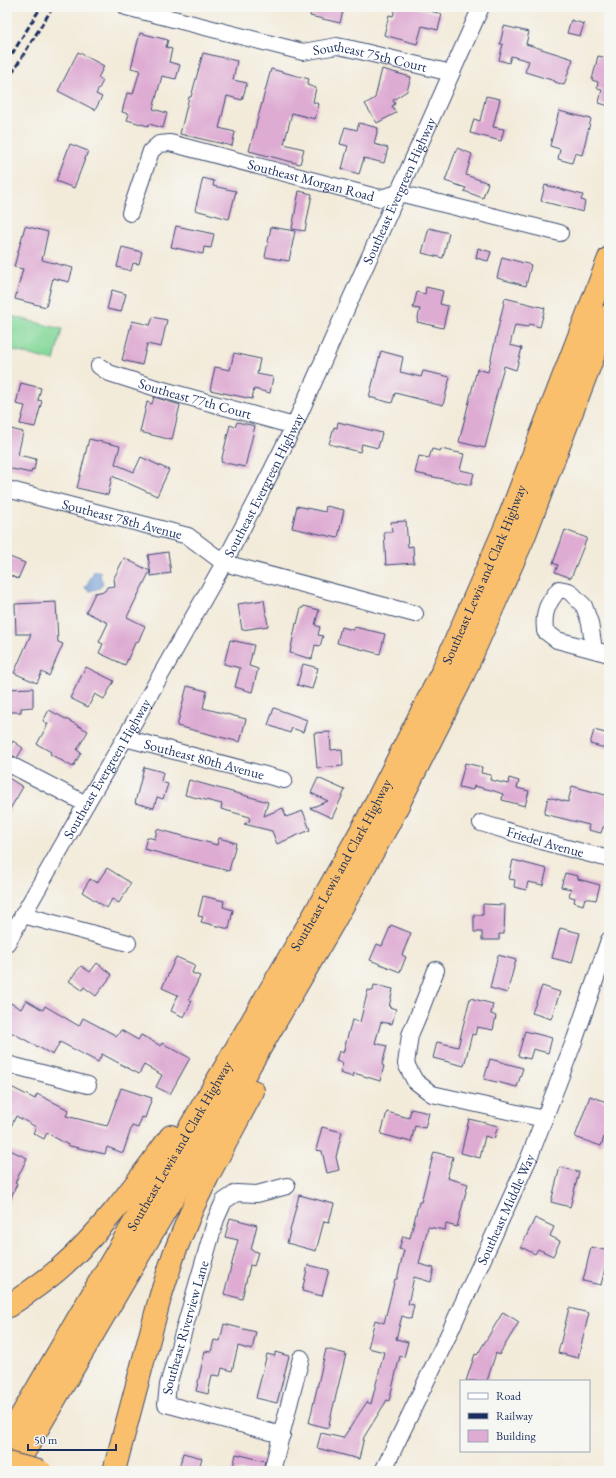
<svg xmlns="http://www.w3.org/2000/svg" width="616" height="1478" font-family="'EB Garamond',serif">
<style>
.green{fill:#84d89a;stroke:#50847c}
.water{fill:#6e9bd5;stroke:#44659a}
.building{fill:#deabd3}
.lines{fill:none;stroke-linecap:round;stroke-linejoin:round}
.minor-casing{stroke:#3b4b71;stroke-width:18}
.highway-casing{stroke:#3b4b71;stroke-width:24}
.minor{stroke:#fff;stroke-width:16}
.highway{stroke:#f9bf6d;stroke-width:22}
.rail{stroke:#1b2f5e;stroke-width:3;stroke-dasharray:6 3;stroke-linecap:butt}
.major-bridge-casing{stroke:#3b4b71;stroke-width:22;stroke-linecap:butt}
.major-bridge{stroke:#f9bf6d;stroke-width:20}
.labels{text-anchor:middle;stroke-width:4;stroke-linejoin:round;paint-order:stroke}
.street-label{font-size:14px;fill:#1b2f5e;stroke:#f6f6f2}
</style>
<rect width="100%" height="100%" fill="#f6f6f2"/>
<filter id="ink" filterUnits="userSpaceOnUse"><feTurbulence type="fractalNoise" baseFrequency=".025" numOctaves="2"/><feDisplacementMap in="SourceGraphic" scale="8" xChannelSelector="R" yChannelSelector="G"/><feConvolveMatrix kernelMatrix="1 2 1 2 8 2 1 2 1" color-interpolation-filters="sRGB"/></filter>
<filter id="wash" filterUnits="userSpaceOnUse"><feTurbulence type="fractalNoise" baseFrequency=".012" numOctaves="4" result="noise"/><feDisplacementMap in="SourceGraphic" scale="16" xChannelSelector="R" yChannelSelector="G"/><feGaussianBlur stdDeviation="0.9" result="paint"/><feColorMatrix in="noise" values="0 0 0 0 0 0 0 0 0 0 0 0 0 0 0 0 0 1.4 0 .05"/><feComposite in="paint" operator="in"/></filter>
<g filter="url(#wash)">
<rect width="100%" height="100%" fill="#f3ebda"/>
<polygon class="green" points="7,315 62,329 54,361 7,349"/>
<polygon class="water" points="95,570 101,573 100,576 103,583 100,588 90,591 85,588"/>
<g id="blocks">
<g class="building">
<polygon points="312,7 344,7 340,23 310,16"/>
<polygon points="396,7 414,7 442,14 438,30 422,26 417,44 384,35 389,15 393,16"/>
<polygon points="571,20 584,24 580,36 567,33"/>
<polygon points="504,26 529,32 526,44 573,59 564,85 555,82 555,81 525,72 529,61 511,56 509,63 499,60 503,44 500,44"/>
<polygon points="140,33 168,40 166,47 172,49 169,62 180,65 176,79 162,76 153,109 167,113 163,128 149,124 148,126 127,120 129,114 122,112 127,93 133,94 140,70 131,68"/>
<polygon points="78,52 104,66 98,78 103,81 96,94 102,97 95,110 58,91"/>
<polygon points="203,53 237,61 233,80 247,83 242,100 227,96 219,128 235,132 232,146 180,134 189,97 191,97"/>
<polygon points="598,56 608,58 606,66 609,67 609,106 599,103 602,89 597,88 598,82 592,80"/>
<polygon points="271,69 309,79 307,85 316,88 313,102 319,104 315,119 292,113 284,144 304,149 300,164 249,151"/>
<polygon points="382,69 411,77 407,91 393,100 395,104 392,106 396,113 377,123 365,104 375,98"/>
<polygon points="486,96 500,99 493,127 504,129 501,141 470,133 474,119 480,121"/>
<polygon points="559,111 591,119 582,155 575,153 572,163 558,159 560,149 550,146"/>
<polygon points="359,123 378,128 374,144 388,148 384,163 364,158 359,174 342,169 348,146 340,144 345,127 357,130"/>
<polygon points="70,144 88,151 74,188 56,181"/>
<polygon points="457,148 472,154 466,175 488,183 483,198 464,191 466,188 445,181"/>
<polygon points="203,178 214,181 213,186 236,191 229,219 195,210"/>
<polygon points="545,185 583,195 581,200 585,201 583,212 541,201"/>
<polygon points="299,191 312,194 305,231 292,229"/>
<polygon points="25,226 48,232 42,260 73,268 69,282 53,278 46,307 15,299 23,269 14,267"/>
<polygon points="176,226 214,234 211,248 204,247 203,254 171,247"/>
<polygon points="271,227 295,231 289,261 265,257"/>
<polygon points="429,228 449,233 443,258 422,253"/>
<polygon points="122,247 142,252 139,264 133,263 131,271 117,267"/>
<polygon points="478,248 491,252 488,261 476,258"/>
<polygon points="502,257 531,265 526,286 497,278"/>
<polygon points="426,287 443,291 440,304 448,306 443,328 417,322 420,309 413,308 417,292 425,294"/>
<polygon points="112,290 126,294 121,312 107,309"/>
<polygon points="505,298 545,308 540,327 529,324 528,327 515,325 510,345 522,348 516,370 504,366 492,412 494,412 485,448 459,442 477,369 488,372"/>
<polygon points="153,317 167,320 161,347 147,344 142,365 122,360 132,321 150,325"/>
<polygon points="381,351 403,357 400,372 421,377 423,371 450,377 443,405 395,393 392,403 369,397"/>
<polygon points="234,353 260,359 257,374 273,377 270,393 254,389 252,399 210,390 215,367 230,370"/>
<polygon points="21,383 41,388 38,400 42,401 35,427 20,424 25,406 16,404"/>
<polygon points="154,397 180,405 172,440 140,432 147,402 152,404"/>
<polygon points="237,422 255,426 245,467 221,462 230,425 235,427"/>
<polygon points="338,422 382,433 378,448 362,444 360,452 329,444 334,427 337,428"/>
<polygon points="7,428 23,432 18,455 36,459 34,470 32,469 31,473 7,468"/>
<polygon points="89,439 120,446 115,464 134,472 141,457 169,470 157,496 112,476 108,495 77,488"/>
<polygon points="432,449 440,451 441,449 464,454 460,470 474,473 471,485 415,473 419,456 429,458"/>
<polygon points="297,506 325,512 326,506 344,510 338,538 292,528"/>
<polygon points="406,521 408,547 413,546 414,563 386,565 384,532 392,532 391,522"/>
<polygon points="565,530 587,538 571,578 555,572 558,565 553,563"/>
<polygon points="168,552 171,573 151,576 148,555"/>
<polygon points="7,556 25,563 18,579 7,574"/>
<polygon points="124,558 150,571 127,617 145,626 138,642 136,641 125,665 99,653 103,644 99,642 108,623 86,612 95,593 105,591 107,587 115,586 114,578"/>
<polygon points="264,600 268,626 242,630 238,604"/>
<polygon points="56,602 58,642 63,644 49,676 42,672 37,683 14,673 31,634 16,634 15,604"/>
<polygon points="304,606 319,610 315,625 320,627 318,635 323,636 320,646 315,645 312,659 290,653 296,623 297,624 301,608 303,608"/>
<polygon points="341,627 354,630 354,627 385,634 380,654 337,643"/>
<polygon points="230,640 254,645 249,666 258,669 252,692 235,687 240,668 224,664"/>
<polygon points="303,664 318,668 312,689 297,685"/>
<polygon points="86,667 114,681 104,699 95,694 88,707 70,698"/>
<polygon points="187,686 207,691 203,708 246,719 240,742 177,726"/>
<polygon points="33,688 33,707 21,708 21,712 7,712 7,689"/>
<polygon points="274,708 307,720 303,732 292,728 290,733 268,725"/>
<polygon points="49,710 88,731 77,750 81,753 73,767 50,754 51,752 37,744 48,724 43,721"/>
<polygon points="594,730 609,734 609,749 590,744"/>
<polygon points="330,732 331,750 342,749 343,766 317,768 314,733"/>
<polygon points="13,741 23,748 17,758 7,752"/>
<polygon points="465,763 482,767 481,773 491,775 490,780 508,784 509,778 519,781 517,788 529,791 525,806 502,800 503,794 491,790 474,786 473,790 459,787"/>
<polygon points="144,767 163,772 161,782 168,784 163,799 157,797 154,808 135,803"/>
<polygon points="7,777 23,787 7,814"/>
<polygon points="318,778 345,790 332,818 310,808 328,801 311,793"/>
<polygon points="189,780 268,802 264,816 283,808 286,817 303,811 310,830 277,844 272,831 244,824 249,822 250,817 221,809 222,804 185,795"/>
<polygon points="572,786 609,796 609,828 603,827 601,833 588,830 589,825 544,814 548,797 568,802"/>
<polygon points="157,829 217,845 219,838 236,843 229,871 144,849 147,837 155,839"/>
<polygon points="513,860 547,869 543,885 528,882 526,890 514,887 515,880 509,879"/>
<polygon points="107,868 131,883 119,903 112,899 107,908 82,892 90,879 97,883"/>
<polygon points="565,873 578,876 578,879 600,885 596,900 585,898 583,905 574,902 575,898 569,896 571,889 561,887"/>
<polygon points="203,896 224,901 223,907 233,910 229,929 201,922 203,917 198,916"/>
<polygon points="483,904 505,905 504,934 499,934 499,940 482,940 482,932 474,932 474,915 483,915"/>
<polygon points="391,925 411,933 402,955 406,957 400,972 370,960 377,944 382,946"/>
<polygon points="560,928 580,933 572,963 552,958"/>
<polygon points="498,955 516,960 507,993 490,988"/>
<polygon points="176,957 195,965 192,973 200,976 189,1000 192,1001 184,1017 171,1011 178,995 162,988"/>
<polygon points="97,963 112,975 96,996 84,987 82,990 69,981 81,966 90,972"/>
<polygon points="374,985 393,989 389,1007 396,1009 392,1024 381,1022 375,1043 387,1046 382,1065 384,1066 380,1081 354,1073 353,1077 340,1073 343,1063 336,1061 339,1051 343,1053 352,1020 360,1022 368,990 373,991"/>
<polygon points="542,986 560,992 551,1019 532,1013"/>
<polygon points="470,998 493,1004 491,1014 496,1016 493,1030 477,1027 475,1035 472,1034 464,1066 433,1058 437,1042 458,1047"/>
<polygon points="26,1000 43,1010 45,1006 79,1026 83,1018 117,1036 121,1030 138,1040 141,1035 161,1046 162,1043 190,1058 170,1094 156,1087 162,1075 144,1065 139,1074 102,1054 98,1062 60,1042 53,1055 7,1030 7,1001 21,1009"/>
<polygon points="525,1031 552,1038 548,1053 533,1049 530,1059 518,1056"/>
<polygon points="490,1059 523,1068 517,1087 484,1079"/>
<polygon points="7,1085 35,1099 37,1094 69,1110 66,1116 107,1126 121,1088 152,1098 145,1118 142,1117 138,1128 132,1126 123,1153 107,1147 105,1154 70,1146 47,1133 44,1139 33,1133 36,1127 16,1116 7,1135"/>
<polygon points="590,1096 609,1103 609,1122 601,1146 575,1137"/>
<polygon points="411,1109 429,1113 425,1128 415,1126 411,1142 381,1134 387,1112 409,1118"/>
<polygon points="469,1119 498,1126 494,1139 485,1136 480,1158 461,1153"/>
<polygon points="322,1127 342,1132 336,1157 339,1170 327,1173 322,1151 316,1150"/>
<polygon points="10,1150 27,1158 15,1183 17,1184 7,1206 7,1156"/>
<polygon points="434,1152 453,1157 447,1178 468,1184 457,1227 446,1224 445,1230 428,1227 419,1264 434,1268 431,1282 414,1277 408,1304 414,1305 411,1319 402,1316 396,1339 408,1342 404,1357 400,1356 389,1401 387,1400 364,1437 359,1459 317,1448 321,1433 343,1438 367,1402 371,1404 384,1352 368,1348 375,1320 384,1323 395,1279 397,1279 404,1250 399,1249 403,1236 410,1238 419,1202 421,1202"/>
<polygon points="560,1167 579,1172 570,1207 551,1202"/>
<polygon points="299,1195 334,1204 329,1222 324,1221 316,1251 287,1243"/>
<polygon points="230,1218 257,1225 251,1250 258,1252 254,1266 250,1265 242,1299 224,1294 238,1240 225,1237"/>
<polygon points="535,1218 554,1227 550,1236 560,1241 553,1256 538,1249 535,1254 521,1247"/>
<polygon points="591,1247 609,1251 601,1285 583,1281"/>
<polygon points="308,1265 329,1270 322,1296 302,1291"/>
<polygon points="569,1308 589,1313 578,1358 558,1353"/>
<polygon points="503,1312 519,1322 499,1355 496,1353 487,1381 466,1381 475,1354 477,1355"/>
<polygon points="224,1324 256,1332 252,1350 238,1346 232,1371 222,1368 220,1376 212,1375 208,1394 196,1391 205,1351 211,1352 214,1340 220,1341"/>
<polygon points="326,1349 346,1354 328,1428 309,1423"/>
<polygon points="275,1352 289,1356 277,1403 256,1398 267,1354 275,1356"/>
<polygon points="183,1453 202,1458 198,1471 190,1471 179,1468"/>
<polygon points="236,1454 265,1461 263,1471 232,1471"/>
</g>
</g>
</g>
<g filter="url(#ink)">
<use href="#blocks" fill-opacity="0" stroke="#3b4b71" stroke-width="1"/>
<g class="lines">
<g class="minor-casing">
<g id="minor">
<path id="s1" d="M126,7L303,52L337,46L352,49L451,73"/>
<path id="s2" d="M130,213L151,151L159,144L170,143L380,198L399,193L560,233"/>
<path id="s3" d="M99,366L109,373L156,388L294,426"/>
<path id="s4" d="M7,489L188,536L224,563L415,614"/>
<path d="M594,650L590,623L584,606L569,591L559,589C547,604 543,612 545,631L557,640L609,654"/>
<path id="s5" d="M125,738L284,780"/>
<polyline points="7,763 86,804"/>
<path id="s6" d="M481,823L548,843L609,859"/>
<polyline points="23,915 128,943"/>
<path id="s7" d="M7,943L86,804L125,738L224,563L258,498L294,426L481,7"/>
<polyline points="436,970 421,1009 410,1035 406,1064 415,1081 432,1094 544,1119"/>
<polyline points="7,1064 88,1085"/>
<path id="s8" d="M282,1435L166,1404L168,1385L216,1219L224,1201L236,1193L257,1194L287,1186"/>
<polyline points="272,1471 301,1358"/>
<path id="s9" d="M383,1471L446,1340L529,1158L575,1039L609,940"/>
</g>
</g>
<g class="highway-casing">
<g id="highway">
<path d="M7,1307C25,1295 43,1283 59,1269C103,1231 137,1182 171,1136"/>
<path id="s10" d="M7,1440L314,915L368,818L441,674L505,528L609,258"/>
<polyline points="13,1471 332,925 388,825 460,682 524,537 609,315"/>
<polyline points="114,1471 160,1298 174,1254 193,1207 208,1176 253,1091"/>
</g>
</g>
<use href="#minor" class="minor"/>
<use href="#highway" class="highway"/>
<g class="rail">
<polyline points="7,62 41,7"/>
<polyline points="7,81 53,7"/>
</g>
<g class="major-bridge-casing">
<polyline id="major-bridge" points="7,1462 42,1471"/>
</g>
<use href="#major-bridge" class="major-bridge"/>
</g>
</g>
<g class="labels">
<g class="street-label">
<text dy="5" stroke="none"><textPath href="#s1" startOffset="251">Southeast 75th Court</textPath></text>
<text dy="5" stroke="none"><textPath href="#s2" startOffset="233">Southeast Morgan Road</textPath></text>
<text dy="5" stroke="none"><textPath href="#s7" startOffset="849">Southeast Evergreen Highway</textPath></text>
<text dy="5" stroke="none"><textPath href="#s3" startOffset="102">Southeast 77th Court</textPath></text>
<text dy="5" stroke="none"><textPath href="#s7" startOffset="525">Southeast Evergreen Highway</textPath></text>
<text dy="5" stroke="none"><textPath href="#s4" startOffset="119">Southeast 78th Avenue</textPath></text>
<text dy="5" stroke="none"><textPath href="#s10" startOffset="989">Southeast Lewis and Clark Highway</textPath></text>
<text dy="5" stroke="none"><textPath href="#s5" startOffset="82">Southeast 80th Avenue</textPath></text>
<text dy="5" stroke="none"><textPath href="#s7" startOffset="201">Southeast Evergreen Highway</textPath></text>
<text dy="5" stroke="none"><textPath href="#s6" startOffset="67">Friedel Avenue</textPath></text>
<text dy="5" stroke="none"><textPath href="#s10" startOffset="665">Southeast Lewis and Clark Highway</textPath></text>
<text dy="5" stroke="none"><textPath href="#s10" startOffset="341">Southeast Lewis and Clark Highway</textPath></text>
<text dy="5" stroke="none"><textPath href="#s9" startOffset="289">Southeast Middle Way</textPath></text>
<text dy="5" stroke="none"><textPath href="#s8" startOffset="199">Southeast Riverview Lane</textPath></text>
</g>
</g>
<rect width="616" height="1478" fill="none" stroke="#f6f6f2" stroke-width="24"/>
<rect x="460" y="1380" width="130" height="72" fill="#f6f6f2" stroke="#9ea6b7"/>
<rect x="468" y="1393" width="20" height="6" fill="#ffffff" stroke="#9ea6b7"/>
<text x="496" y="1400" font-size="12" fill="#1b2f5e">Road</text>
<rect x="468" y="1413" width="20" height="6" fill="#1b2f5e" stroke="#9ea6b7"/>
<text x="496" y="1420" font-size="12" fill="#1b2f5e">Railway</text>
<rect x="468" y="1430" width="20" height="12" fill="#deabd3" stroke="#9ea6b7"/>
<text x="496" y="1440" font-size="12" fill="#1b2f5e">Building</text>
<path d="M28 1444v6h88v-6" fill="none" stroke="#1b2f5e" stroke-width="2"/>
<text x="34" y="1444" font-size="12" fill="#1b2f5e" stroke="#f6f6f2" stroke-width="3" paint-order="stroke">50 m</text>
</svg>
